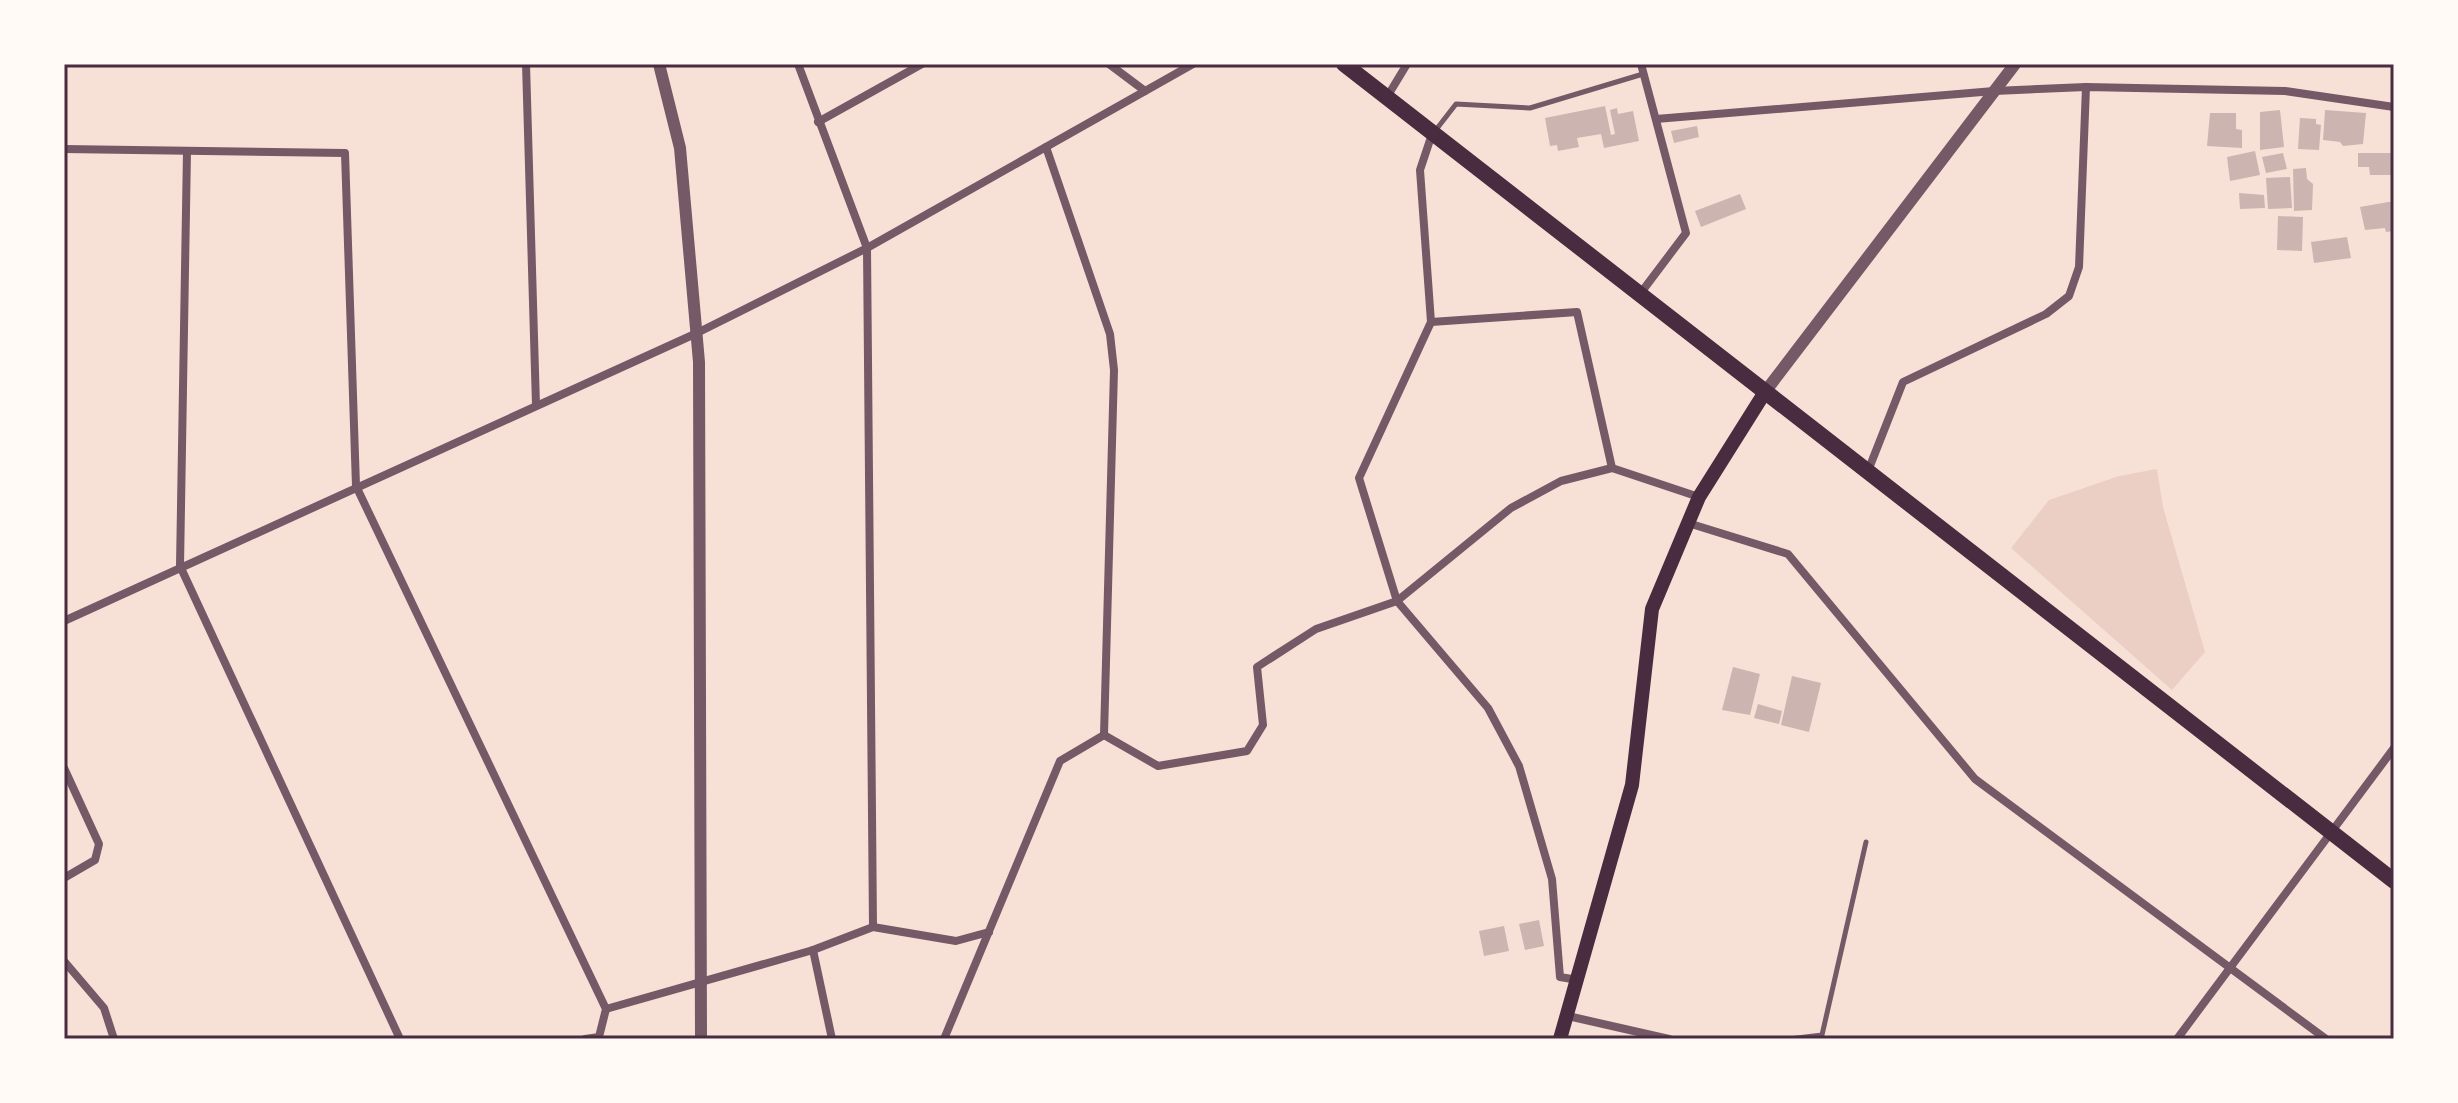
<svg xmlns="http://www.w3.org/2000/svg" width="2458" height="1103" font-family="'Varela Round',sans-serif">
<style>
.green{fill:#ebcfc5}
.building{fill:#ccb4b1}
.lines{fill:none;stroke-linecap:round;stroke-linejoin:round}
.service{stroke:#755966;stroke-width:5}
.minor{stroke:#755966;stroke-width:8}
.tertiary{stroke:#755966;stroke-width:12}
.secondary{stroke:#4a2c40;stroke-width:14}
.trunk{stroke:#4a2c40;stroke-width:16}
.neatline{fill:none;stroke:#4a2c40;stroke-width:3}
</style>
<rect width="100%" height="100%" fill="#f7e1d7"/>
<polygon class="green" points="2157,469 2163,507 2205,652 2172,690 2011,548 2049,500 2119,476"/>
<g class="building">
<polygon points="1605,106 1611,135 1615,134 1610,110 1617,108 1618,114 1633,111 1639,141 1604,148 1601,134 1577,138 1579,147 1558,151 1557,145 1550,146 1545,118"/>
<polygon points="2280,110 2284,147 2260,150 2260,112"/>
<polygon points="2325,110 2366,113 2363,144 2343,146 2340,142 2323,140"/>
<polygon points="2210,113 2236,113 2236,129 2242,130 2242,148 2207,146"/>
<polygon points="2300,118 2316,119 2316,124 2321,125 2319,150 2298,149"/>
<polygon points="1697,126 1699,137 1674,143 1671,131"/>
<polygon points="2255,151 2260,175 2230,181 2227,157"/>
<polygon points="2283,153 2287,169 2266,173 2262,157"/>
<polygon points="2358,153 2393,153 2394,175 2370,175 2369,167 2358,167"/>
<polygon points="2306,168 2307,179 2313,184 2312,210 2294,211 2293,169"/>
<polygon points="2290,177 2292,208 2268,209 2266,178"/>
<polygon points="2239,193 2264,195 2265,208 2240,209"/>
<polygon points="1740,194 1746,209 1701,227 1695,211"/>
<polygon points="2394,201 2394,231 2386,232 2385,228 2365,230 2360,207"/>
<polygon points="2278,216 2303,217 2302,251 2277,250"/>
<polygon points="2347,237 2351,258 2314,263 2311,242"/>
<polygon points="1733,667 1760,674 1750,715 1722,710"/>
<polygon points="1792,676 1821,683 1809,732 1781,725"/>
<polygon points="1758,704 1782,711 1779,724 1754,718"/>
<polygon points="1539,920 1544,946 1525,950 1519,924"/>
<polygon points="1504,926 1509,951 1484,956 1479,931"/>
</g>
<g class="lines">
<g class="service">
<polyline points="1435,131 1456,104 1530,108 1643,74"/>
<polyline points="1789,1039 1822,1035 1866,842"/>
</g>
<g class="minor">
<polyline points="526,64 536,405"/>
<polyline points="798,64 867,248 873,927"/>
<polyline points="1109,64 1145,91"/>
<polyline points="1387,97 1407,64"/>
<polyline points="1656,119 1994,91 2086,87 2285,91 2394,107"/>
<polyline points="818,122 922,64"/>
<polyline points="1432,134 1420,170 1431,322 1359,478 1397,601 1488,708 1519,766 1552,879 1560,977 1578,980"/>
<polyline points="1046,147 1110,334 1114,370 1104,735"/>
<polyline points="64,149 345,153 356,486 606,1009 599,1037 585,1039"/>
<polyline points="187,151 180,566 400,1039"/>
<polyline points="1640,294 1686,233 1641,64"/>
<polyline points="1431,322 1577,312 1612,468"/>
<polyline points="1868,471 1903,382 2046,314 2069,296 2079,267 2086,87"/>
<polyline points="1688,523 1788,554 1975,779 2326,1039"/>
<polyline points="64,621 697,333 867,248 1193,64"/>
<polyline points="1104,735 1158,766 1247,751 1263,725 1257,667 1316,629 1397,601 1511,508 1561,481 1612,468 1699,497"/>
<polyline points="64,768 99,844 95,860 64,878"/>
<polyline points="813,950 832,1039"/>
<polyline points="64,961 104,1008 114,1039"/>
<polyline points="606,1009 813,950 873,927 956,941 989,932"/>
<polyline points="1568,1016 1669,1039"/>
<polyline points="944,1039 1060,761 1104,735"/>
<polyline points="2177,1039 2394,748"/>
</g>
<g class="tertiary">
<polyline points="659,64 680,148 699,362 701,1039"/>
<polyline points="1765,392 2015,64"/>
</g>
<polyline class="secondary" points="1560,1039 1632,785 1652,609 1699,497 1765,392"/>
<polyline class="trunk" points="1344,64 2394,881"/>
</g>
<rect width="2458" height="1103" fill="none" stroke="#fffaf5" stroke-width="132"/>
<rect x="66" y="66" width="2326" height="971" class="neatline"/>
</svg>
